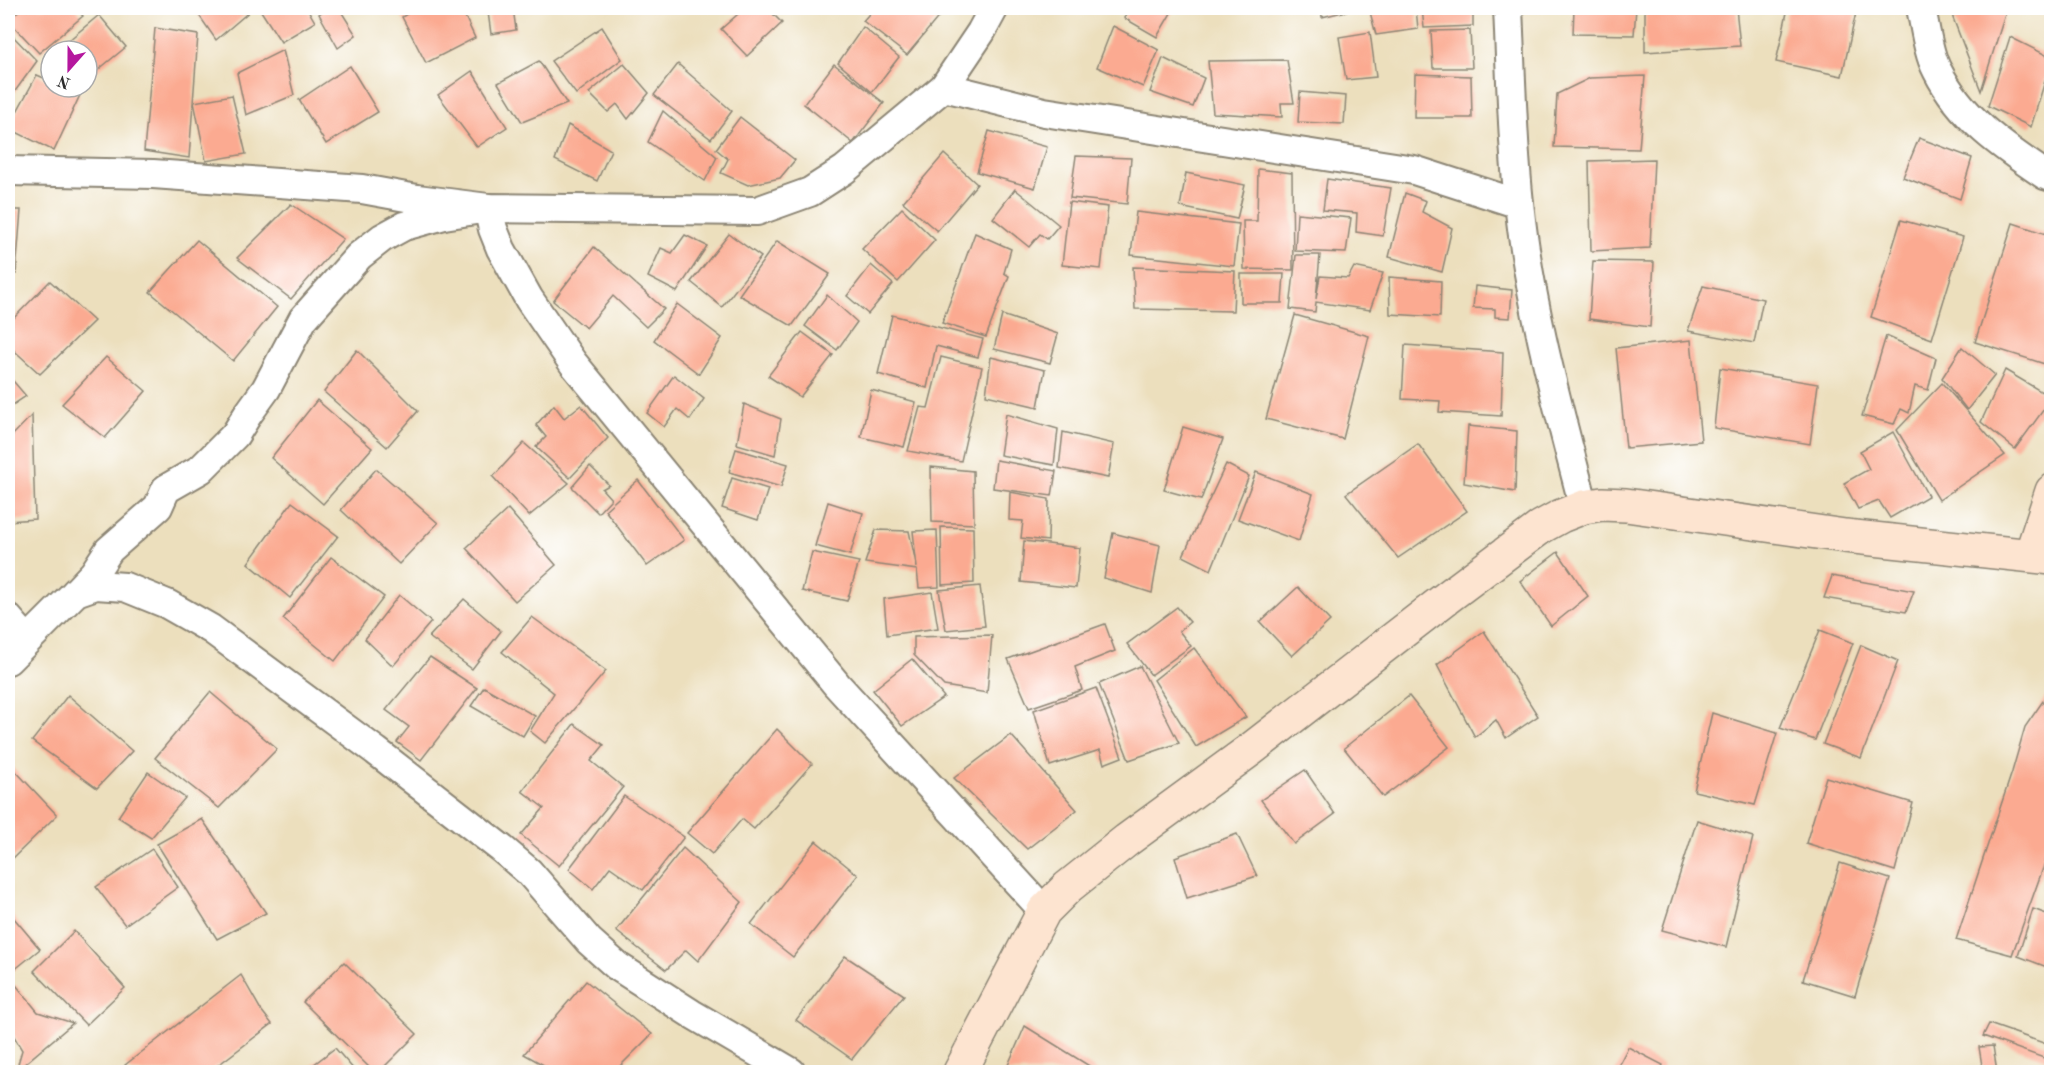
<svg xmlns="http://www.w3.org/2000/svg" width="2059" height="1080" font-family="'Old Standard TT',serif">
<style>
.building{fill:#fbaa91}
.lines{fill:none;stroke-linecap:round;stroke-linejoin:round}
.street-casing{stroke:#8c8574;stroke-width:32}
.secondary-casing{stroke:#8c8574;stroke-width:36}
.street{stroke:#fff;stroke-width:28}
.secondary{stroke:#fde4d0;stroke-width:33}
</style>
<rect width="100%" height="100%" fill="#fff"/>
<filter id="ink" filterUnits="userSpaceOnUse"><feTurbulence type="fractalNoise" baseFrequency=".0167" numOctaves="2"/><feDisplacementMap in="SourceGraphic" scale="12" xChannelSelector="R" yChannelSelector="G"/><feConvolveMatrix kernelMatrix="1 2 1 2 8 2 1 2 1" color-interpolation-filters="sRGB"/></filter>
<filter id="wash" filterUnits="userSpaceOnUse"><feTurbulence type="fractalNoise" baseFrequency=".008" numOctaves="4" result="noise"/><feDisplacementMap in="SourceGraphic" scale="24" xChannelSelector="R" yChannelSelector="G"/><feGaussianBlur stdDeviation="1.35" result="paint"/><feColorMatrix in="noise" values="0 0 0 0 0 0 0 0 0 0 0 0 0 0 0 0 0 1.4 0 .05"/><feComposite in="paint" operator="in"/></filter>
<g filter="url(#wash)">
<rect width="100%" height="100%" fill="#ecdfbd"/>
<g id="blocks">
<g class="building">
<polygon points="19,8 75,8 83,16 39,53 8,20 21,9"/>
<polygon points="194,8 250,8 251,10 216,40"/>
<polygon points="259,8 307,8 315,22 281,42"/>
<polygon points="327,8 339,8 356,35 338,48 319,14"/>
<polygon points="416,8 461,8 475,38 426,63 402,17"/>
<polygon points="464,8 484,8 484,13 465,14"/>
<polygon points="492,8 513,8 516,30 491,34 488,12 492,11"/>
<polygon points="745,8 767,8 782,23 747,56 721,29"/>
<polygon points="874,8 933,8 941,14 907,55 863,21"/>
<polygon points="1131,8 1174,8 1157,37 1124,18"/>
<polygon points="1321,8 1359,8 1322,17"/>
<polygon points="1369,8 1416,8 1418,29 1376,35"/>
<polygon points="1422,8 1473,8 1473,26 1424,28"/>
<polygon points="1574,8 1636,8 1634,35 1573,34"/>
<polygon points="1645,8 1736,8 1740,46 1645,52"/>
<polygon points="1788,8 1857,8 1842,76 1776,62"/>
<polygon points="1952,8 2007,8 1981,91 1953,18"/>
<polygon points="99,15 126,47 87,79 87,51 56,51"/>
<polygon points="1113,26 1159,50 1143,87 1097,67"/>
<polygon points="602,27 622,59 576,94 551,61"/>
<polygon points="863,27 899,57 872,92 838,63"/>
<polygon points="155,28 198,35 189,158 144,151"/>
<polygon points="1470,30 1472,68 1433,68 1431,31"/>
<polygon points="8,31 37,61 8,101"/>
<polygon points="1370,32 1376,77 1346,80 1339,37"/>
<polygon points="2010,37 2052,58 2031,127 1988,106"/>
<polygon points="283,50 294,95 246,115 237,73"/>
<polygon points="1163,58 1204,78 1193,107 1150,92"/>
<polygon points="1287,60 1294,103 1281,103 1282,117 1213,113 1208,61"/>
<polygon points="539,61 567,104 522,122 498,83"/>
<polygon points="624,64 649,93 628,119 617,104 608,112 589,93"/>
<polygon points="678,64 732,111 711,139 654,95"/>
<polygon points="834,64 884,103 853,143 804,104"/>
<polygon points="350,66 378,112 326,144 299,100"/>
<polygon points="472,71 507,127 477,147 438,95"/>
<polygon points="1415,74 1471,76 1472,118 1414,118"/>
<polygon points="37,75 51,81 51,87 63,87 80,95 54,151 8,128"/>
<polygon points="1645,76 1639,149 1554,147 1557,94 1590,78"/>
<polygon points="1300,92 1346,96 1344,124 1298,122"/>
<polygon points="232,95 246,154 206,161 194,102"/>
<polygon points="663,111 717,157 705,181 648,142"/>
<polygon points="740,117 795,160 780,178 748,185 721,173 728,159 716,149"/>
<polygon points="568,125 611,150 597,181 555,160"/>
<polygon points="989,131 1047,147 1035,188 977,172"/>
<polygon points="1919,138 1972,158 1960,199 1903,177"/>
<polygon points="944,154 977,184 937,231 903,202"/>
<polygon points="1076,156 1131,158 1127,204 1070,198"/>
<polygon points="1654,159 1650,248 1591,251 1589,161"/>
<polygon points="1258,169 1292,173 1293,270 1244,269 1243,221 1257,221"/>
<polygon points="1186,173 1245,185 1237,219 1180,207"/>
<polygon points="1327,179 1391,188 1383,236 1356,232 1357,213 1323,210"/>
<polygon points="1015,189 1059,225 1047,239 1040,234 1029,247 993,218"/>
<polygon points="1405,193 1426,201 1422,212 1452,228 1442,272 1389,257"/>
<polygon points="1069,202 1108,207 1101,269 1062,265"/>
<polygon points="291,204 343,239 291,299 237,258"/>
<polygon points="902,208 935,240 898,282 862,249"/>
<polygon points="8,210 21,210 16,274 8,274"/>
<polygon points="1136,212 1239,224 1234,266 1131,255"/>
<polygon points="1297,213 1351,218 1346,253 1295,251"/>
<polygon points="1901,220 1963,237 1932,339 1871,317"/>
<polygon points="2013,223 2052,236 2052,352 2048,365 1975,342"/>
<polygon points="975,233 1011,249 1004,273 1009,276 986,337 942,323"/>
<polygon points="729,234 761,257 722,307 691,282"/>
<polygon points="685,235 707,246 677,292 648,277 661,248 672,253"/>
<polygon points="197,240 277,307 233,361 150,292"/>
<polygon points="777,241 830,274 792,326 739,295"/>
<polygon points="594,247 664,309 646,327 613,296 586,328 553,301"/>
<polygon points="1296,255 1320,255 1316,299 1320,276 1348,278 1354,267 1383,273 1370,310 1316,302 1315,312 1290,309"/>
<polygon points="1593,261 1654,262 1650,327 1589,319"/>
<polygon points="871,265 893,284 868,314 847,296"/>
<polygon points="1133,267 1235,271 1233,311 1135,309"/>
<polygon points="1241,274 1284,274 1282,303 1241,303"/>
<polygon points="1389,277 1441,281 1440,317 1390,314"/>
<polygon points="50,281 94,321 40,374 8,345 8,324"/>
<polygon points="1475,286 1512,290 1510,318 1495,317 1495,309 1473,308"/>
<polygon points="1703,286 1763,299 1754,343 1688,331"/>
<polygon points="827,295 857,322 837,350 805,326"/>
<polygon points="677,304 722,338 699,374 654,340"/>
<polygon points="892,315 983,339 978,357 936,346 927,388 878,374"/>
<polygon points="1002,315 1058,334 1050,363 994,349"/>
<polygon points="1295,315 1369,336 1343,439 1266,419"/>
<polygon points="802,332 833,355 800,397 768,376"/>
<polygon points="1886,336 1936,358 1928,390 1915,386 1909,413 1901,409 1894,424 1862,416"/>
<polygon points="1691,340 1701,441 1626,448 1616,348"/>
<polygon points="1405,345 1503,352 1501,416 1439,412 1440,401 1402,399"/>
<polygon points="1962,347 1995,375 1967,410 1942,378"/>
<polygon points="357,350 418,411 387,447 324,392"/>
<polygon points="106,357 146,391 105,438 62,404"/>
<polygon points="941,357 982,367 961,461 908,451 920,407 928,408"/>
<polygon points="991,357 1045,370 1038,407 986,395"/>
<polygon points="1720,368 1818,384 1810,444 1714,428"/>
<polygon points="2005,370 2052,398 2015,449 1981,422"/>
<polygon points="8,375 26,396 8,408"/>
<polygon points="674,375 704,399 690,420 677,409 664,427 647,413"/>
<polygon points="1942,383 2005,455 1939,500 1897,430"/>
<polygon points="871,390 916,402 904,447 861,437"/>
<polygon points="317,400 372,448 323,504 271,458"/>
<polygon points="744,404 781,419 775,455 737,444"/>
<polygon points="554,405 564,418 581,405 608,438 570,478 536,447 546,437 536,425"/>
<polygon points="1006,414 1058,429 1054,465 1000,455"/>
<polygon points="32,415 35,519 8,521 8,440"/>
<polygon points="1468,426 1517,431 1515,492 1464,483"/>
<polygon points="1183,427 1223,439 1201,500 1164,490"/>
<polygon points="1063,432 1114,444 1108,478 1059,468"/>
<polygon points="1893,432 1928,496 1890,518 1879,501 1858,509 1844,483 1869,469 1860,451"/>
<polygon points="524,443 569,483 529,516 493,477"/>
<polygon points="1418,444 1467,511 1398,558 1346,494"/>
<polygon points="736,449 788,464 781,487 729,472"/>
<polygon points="996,460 1056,471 1052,496 993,488"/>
<polygon points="1226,464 1249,476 1211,570 1183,556"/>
<polygon points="590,466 609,485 602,489 611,499 598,513 572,487"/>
<polygon points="931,467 973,471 974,524 932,522"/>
<polygon points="376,469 438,523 399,564 341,510"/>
<polygon points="1256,472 1313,494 1299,541 1238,519"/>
<polygon points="732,478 768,489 758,520 722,508"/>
<polygon points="638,480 684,540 647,566 605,510"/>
<polygon points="1010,492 1049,499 1048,541 1021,538 1023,521 1009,520"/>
<polygon points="292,502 338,536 290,598 248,563"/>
<polygon points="828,502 863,513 850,555 815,546"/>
<polygon points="508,509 556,565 515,601 466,548"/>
<polygon points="941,527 973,528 974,583 942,585"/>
<polygon points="876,530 909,531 917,568 913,531 937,530 939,587 919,588 917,570 865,563"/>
<polygon points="1113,533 1160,545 1152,593 1104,578"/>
<polygon points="1024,541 1080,548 1076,588 1021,582"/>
<polygon points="812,552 859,562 847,601 802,591"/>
<polygon points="1558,552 1588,596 1551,626 1520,581"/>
<polygon points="331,557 384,597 335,661 283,619"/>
<polygon points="1832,576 1914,591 1906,612 1824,598"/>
<polygon points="980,586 985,626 946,630 939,590"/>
<polygon points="1298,587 1330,621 1292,656 1260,622"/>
<polygon points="932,592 938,628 887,635 884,599"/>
<polygon points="399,595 431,622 393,666 365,639"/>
<polygon points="464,599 501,631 472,669 429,637"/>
<polygon points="1177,607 1190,622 1179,631 1191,646 1151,675 1127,644"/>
<polygon points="532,617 606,671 545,743 530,731 554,693 502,652"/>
<polygon points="1105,624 1115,651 1075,667 1082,690 1029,708 1008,659"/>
<polygon points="1820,630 1853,643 1815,740 1780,728"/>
<polygon points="1484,631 1538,716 1506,738 1496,720 1475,737 1437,665"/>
<polygon points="992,635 987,693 944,686 914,655 914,637"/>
<polygon points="1861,645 1898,661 1861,758 1823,744"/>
<polygon points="1194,648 1246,717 1196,747 1154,680"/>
<polygon points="430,657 477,688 421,760 397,742 409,727 386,710"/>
<polygon points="912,659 944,697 902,726 873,690"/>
<polygon points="1140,666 1179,743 1129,760 1099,684"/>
<polygon points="484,687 535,716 523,736 471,706"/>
<polygon points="1096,688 1122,757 1104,764 1100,750 1050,766 1034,710"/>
<polygon points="2052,688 2052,843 2012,955 1956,940 2012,772 2025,727"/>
<polygon points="210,692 277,749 219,808 155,758"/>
<polygon points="68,695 132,751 97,788 32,741"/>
<polygon points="1409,696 1449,747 1383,797 1344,748"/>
<polygon points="1712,713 1777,733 1755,805 1694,791"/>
<polygon points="574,724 604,745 591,761 623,787 559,866 521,835 544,808 522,791"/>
<polygon points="777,729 812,764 754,829 742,819 712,854 687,833"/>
<polygon points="1011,735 1077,810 1027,849 954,778"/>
<polygon points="9,764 57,815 8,863 8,766"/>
<polygon points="1305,770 1335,814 1294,844 1261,800"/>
<polygon points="148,772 185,798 151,838 118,817"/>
<polygon points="1826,777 1913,803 1895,871 1806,843"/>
<polygon points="624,796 684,837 643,890 610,867 593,889 569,869"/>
<polygon points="202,819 266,913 217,939 157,844"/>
<polygon points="1697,820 1753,837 1726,947 1662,930"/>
<polygon points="1237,834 1257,876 1187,898 1175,857"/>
<polygon points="816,841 858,875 793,957 751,924"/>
<polygon points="683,848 742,902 698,961 686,950 666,970 616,931"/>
<polygon points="152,849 178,887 125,925 96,887"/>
<polygon points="1840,863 1890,879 1855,996 1803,980"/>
<polygon points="2033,909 2052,916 2052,969 2018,956"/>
<polygon points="8,911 40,949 8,975"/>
<polygon points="74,931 125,988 86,1025 34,971"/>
<polygon points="845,956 904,995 852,1059 796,1020"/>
<polygon points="344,962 417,1034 379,1072 374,1072 303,1002"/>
<polygon points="241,975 261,1010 272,1024 209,1072 131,1072 125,1065"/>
<polygon points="586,981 652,1034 614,1072 556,1072 524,1054"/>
<polygon points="16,985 38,1012 73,1023 16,1071 22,1050 8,1026 8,992"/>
<polygon points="1989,1024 2052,1046 2052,1061 1983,1036"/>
<polygon points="1025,1026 1099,1072 1005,1072"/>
<polygon points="1993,1046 1997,1072 1983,1072 1979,1047"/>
<polygon points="1628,1047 1663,1065 1660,1072 1615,1072"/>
<polygon points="335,1048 356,1072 304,1072"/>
</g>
</g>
</g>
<g filter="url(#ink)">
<use href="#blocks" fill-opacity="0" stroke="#8c8574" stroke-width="1.5"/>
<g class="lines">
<g class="street-casing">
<g id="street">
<path d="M1508,8C1511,73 1512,138 1519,203C1530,307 1558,407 1584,507"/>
<path d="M1921,8C1925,26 1928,53 1937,70C1961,118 2002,146 2045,175L2052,177"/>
<polyline points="944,87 1044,112 1414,170 1519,204"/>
<polyline points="8,171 153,174 362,189 417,199 488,208 757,211 810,192 844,170 944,87 981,32 994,8"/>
<polyline points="76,592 94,573 109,550 158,507 166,489 201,469 235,435 248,414 266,389 303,319 359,256 382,238 404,226 444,215 488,208 493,229 501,249 529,299 573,363 837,685 1044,911"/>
<polyline points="8,618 27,640"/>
<polyline points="8,660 76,592 96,585 125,587 167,604 211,629 376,751 502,849 529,872 589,941 617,966 692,1014 791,1072"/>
</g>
</g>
<g class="secondary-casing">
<g id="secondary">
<polyline points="2031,555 2052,491"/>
<polyline points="960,1072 1044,911 1068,887 1127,840 1250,750 1449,596 1541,527 1561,516 1584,507 1602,504 1626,505 1845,536 2052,558"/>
</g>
</g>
<use href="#street" class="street"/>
<use href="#secondary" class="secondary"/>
</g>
</g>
<rect width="2059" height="1080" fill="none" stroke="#fff" stroke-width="30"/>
<g transform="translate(69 69) rotate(201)"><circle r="28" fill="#ffffff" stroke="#aaaaaa" stroke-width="1.5"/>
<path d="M0-4.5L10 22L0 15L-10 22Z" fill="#b5179e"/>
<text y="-9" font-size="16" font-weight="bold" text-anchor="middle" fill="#2b2b2b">N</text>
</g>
</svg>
